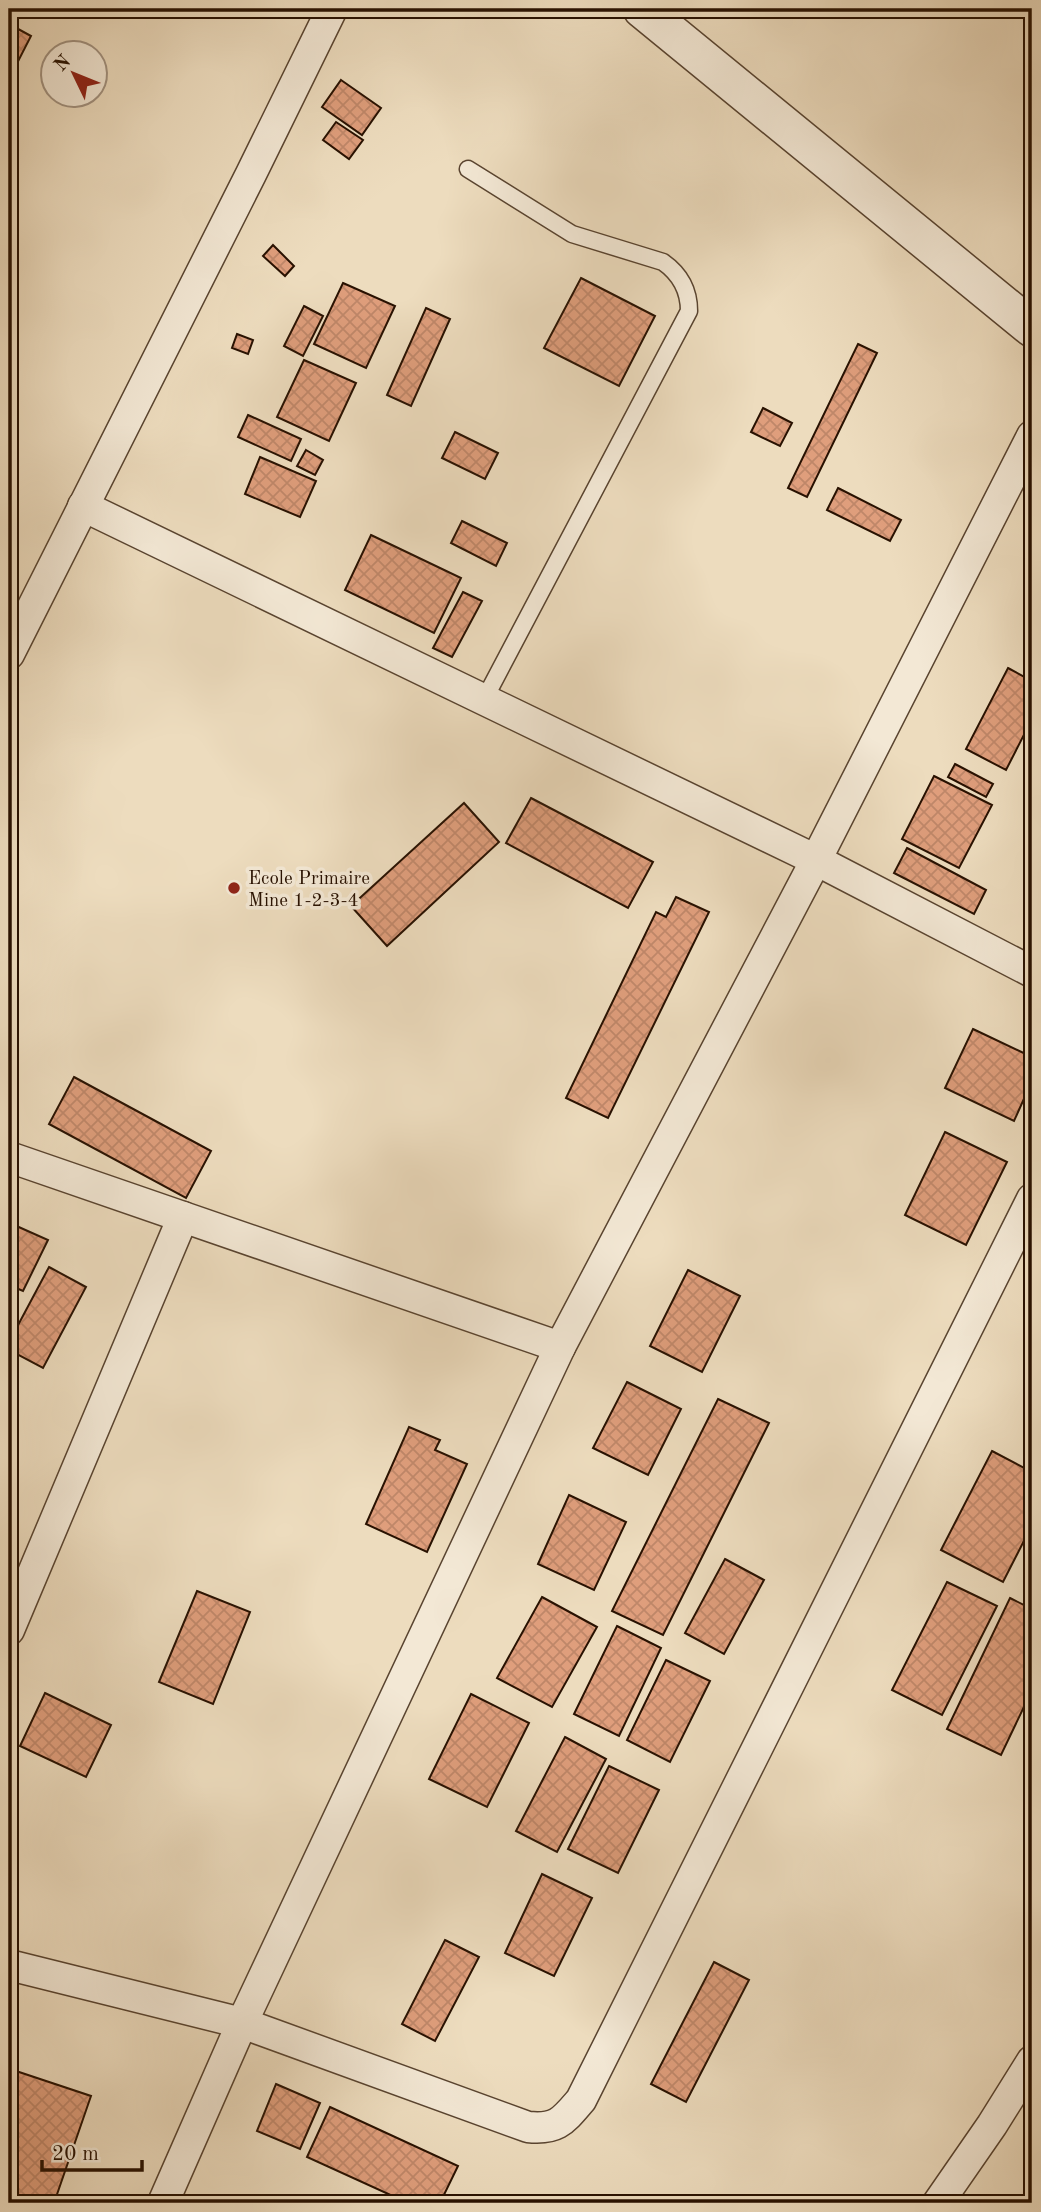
<svg xmlns="http://www.w3.org/2000/svg" width="1041" height="2212" font-family="'Old Standard TT',serif">
<style>
.building{fill:url(#building-cross-hatch);stroke:#281101;stroke-width:2}
.lines{fill:none;stroke-linecap:round;stroke-linejoin:round}
.service-casing{stroke:#594430;stroke-width:19}
.minor-casing{stroke:#594430;stroke-width:33}
.tertiary-casing{stroke:#594430;stroke-width:40}
.service{stroke:#f3e8d5;stroke-width:16}
.minor{stroke:#f3e8d5;stroke-width:30}
.tertiary{stroke:#f3e8d5;stroke-width:37}
.poi-dot{fill:#8f2418;stroke:#f3e8d5;stroke-width:2.5}
.labels{text-anchor:middle;stroke-width:7;stroke-linejoin:round;paint-order:stroke}
.poi-label{font-size:19px;fill:#281101;stroke:#f3e8d5;text-anchor:start}
</style>
<defs>
<pattern id="building-cross-hatch" width="8" height="8" patternUnits="userSpaceOnUse" patternTransform="scale(1.75)"><rect width="8" height="8" fill="#df9e7c"/><path d="M0 0l8 8M0 8l8-8" fill="none" stroke="#bf8769"/></pattern>
</defs>
<rect width="100%" height="100%" fill="#eddcbe"/>
<filter id="stains"><feTurbulence type="fractalNoise" baseFrequency=".00286" numOctaves="4"/><feColorMatrix values="0 0 0 0 .2 0 0 0 0 .09 0 0 0 0 .02 0 0 0 .5 -.17"/></filter>
<radialGradient id="worn" r=".72"><stop offset=".6" stop-color="#630" stop-opacity="0"/><stop offset="1" stop-color="#630" stop-opacity=".3"/></radialGradient>
<g class="building">
<polygon points="9,24 31,36 9,79"/>
<polygon points="341,80 381,108 362,135 322,107"/>
<polygon points="336,122 363,140 349,159 323,140"/>
<polygon points="273,245 294,266 285,276 263,256"/>
<polygon points="581,278 655,316 619,386 544,348"/>
<polygon points="343,283 395,306 366,368 314,344"/>
<polygon points="304,306 323,316 303,356 284,346"/>
<polygon points="426,308 450,319 411,406 387,395"/>
<polygon points="237,334 253,340 248,354 232,348"/>
<polygon points="858,344 877,353 807,497 788,488"/>
<polygon points="304,360 356,383 329,441 277,417"/>
<polygon points="763,408 792,423 780,446 751,432"/>
<polygon points="248,415 301,439 291,461 238,437"/>
<polygon points="455,432 498,453 485,479 442,458"/>
<polygon points="306,450 323,460 315,475 297,466"/>
<polygon points="260,457 316,481 300,517 245,494"/>
<polygon points="838,488 901,520 890,541 827,510"/>
<polygon points="462,521 507,543 496,566 451,543"/>
<polygon points="371,535 461,578 434,633 345,590"/>
<polygon points="463,592 482,601 452,657 433,648"/>
<polygon points="1008,668 1032,681 1032,719 1006,770 966,749"/>
<polygon points="955,764 993,784 986,797 948,777"/>
<polygon points="934,776 992,805 959,868 902,839"/>
<polygon points="531,798 653,862 628,908 506,843"/>
<polygon points="464,803 499,842 387,946 351,906"/>
<polygon points="907,848 986,890 974,914 894,873"/>
<polygon points="676,897 709,912 608,1118 566,1098 656,912 666,917"/>
<polygon points="973,1029 1032,1057 1032,1081 1014,1121 945,1088"/>
<polygon points="74,1077 211,1151 186,1198 49,1124"/>
<polygon points="945,1132 1007,1162 966,1245 905,1215"/>
<polygon points="12,1224 48,1240 23,1291 9,1285 9,1230"/>
<polygon points="49,1267 86,1287 43,1368 9,1350 9,1342"/>
<polygon points="688,1270 740,1296 702,1372 650,1346"/>
<polygon points="627,1382 681,1409 648,1475 593,1448"/>
<polygon points="718,1399 769,1423 663,1635 612,1611"/>
<polygon points="409,1427 440,1440 435,1450 467,1464 427,1552 366,1524"/>
<polygon points="992,1451 1032,1472 1032,1525 1003,1582 941,1550"/>
<polygon points="569,1495 626,1522 594,1590 538,1564"/>
<polygon points="725,1559 764,1580 724,1654 685,1633"/>
<polygon points="947,1582 997,1606 942,1715 892,1690"/>
<polygon points="197,1591 250,1612 213,1704 159,1682"/>
<polygon points="542,1597 597,1627 552,1707 497,1678"/>
<polygon points="1010,1598 1032,1609 1032,1690 1001,1755 947,1729"/>
<polygon points="617,1626 661,1648 619,1736 574,1714"/>
<polygon points="666,1660 710,1681 670,1762 627,1740"/>
<polygon points="45,1693 111,1725 86,1777 20,1746"/>
<polygon points="471,1694 529,1723 487,1807 429,1779"/>
<polygon points="565,1737 606,1759 557,1852 516,1831"/>
<polygon points="609,1766 659,1790 618,1873 568,1849"/>
<polygon points="542,1874 592,1898 554,1976 505,1953"/>
<polygon points="445,1940 479,1957 435,2041 402,2024"/>
<polygon points="714,1962 749,1980 686,2102 651,2084"/>
<polygon points="10,2069 91,2096 54,2203 9,2203"/>
<polygon points="276,2084 320,2103 300,2149 257,2131"/>
<polygon points="330,2107 458,2166 440,2203 408,2203 307,2157"/>
</g>
<g class="lines">
<g class="service-casing">
<path id="service" d="M468,169L572,234L663,262C680,274 689,290 689,311L484,700"/>
</g>
<g class="minor-casing">
<g id="minor">
<polyline points="83,506 816,860 1032,972"/>
<polyline points="9,654 251,174 332,9"/>
<polyline points="9,1157 560,1347"/>
<polyline points="9,1630 183,1217"/>
<path d="M9,1965L242,2023L528,2127C557,2130 563,2121 581,2100L1032,1199"/>
<polyline points="163,2203 242,2023 560,1347 816,860 1032,436"/>
<polyline points="938,2203 992,2125 1032,2061"/>
</g>
</g>
<g class="tertiary-casing">
<polyline id="tertiary" points="642,9 1032,328"/>
</g>
<use href="#service" class="service"/>
<use href="#minor" class="minor"/>
<use href="#tertiary" class="tertiary"/>
</g>
<circle class="poi-dot" cx="234" cy="888" r="7"/>
<g class="labels">
<g class="poi-label">
<text x="248" y="884">Ecole Primaire<tspan x="248" dy="22">Mine 1-2-3-4</tspan></text>
</g>
</g>
<rect width="1041" height="2212" fill="none" stroke="#eddcbe" stroke-width="35"/>
<rect x="10" y="10" width="1020" height="2191" fill="none" stroke="#281101" stroke-width="3.5"/>
<rect x="18" y="18" width="1006" height="2177" fill="none" stroke="#281101" stroke-width="2"/>
<g transform="translate(74 74) rotate(313)"><circle r="33" fill="#f3e8d5" stroke="#a29280" stroke-width="2"/>
<path d="M0-5L12 26L0 18L-12 26Z" fill="#8f2418"/>
<text y="-10" font-size="19" font-weight="bold" text-anchor="middle" fill="#281101">N</text>
</g>
<path d="M42 2160v10h100v-10" fill="none" stroke="#281101" stroke-width="3.5"/>
<text x="52" y="2160" font-size="21" fill="#281101" stroke="#f3e8d5" stroke-width="5" paint-order="stroke">20 m</text>
<rect width="100%" height="100%" filter="url(#stains)"/>
<rect width="100%" height="100%" fill="url(#worn)"/>
</svg>
